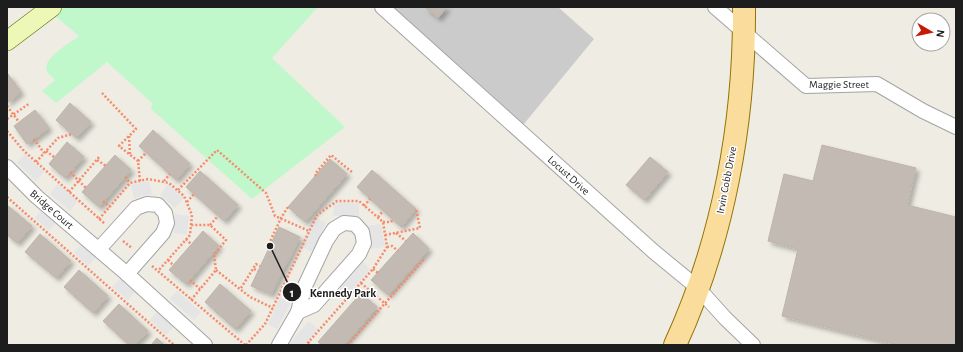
<svg xmlns="http://www.w3.org/2000/svg" width="963" height="352" font-family="'Alegreya Sans',sans-serif">
<style>
.religious{fill:#cbcbcb}
.park{fill:#c0f8cb}
.parking{fill:#e5e5e5}
.building{fill:#c3bbb3;stroke:#bfb4a6;filter:url(#shadow)}
.lines{fill:none;stroke-linecap:round;stroke-linejoin:round}
.street-casing{stroke:#a4a4a4;stroke-width:16}
.secondary-casing{stroke:#5a7107;stroke-width:20}
.primary-casing{stroke:#937403;stroke-width:24}
.path{stroke:#f78a6b;stroke-width:2.5;stroke-dasharray:2 2;stroke-linecap:butt}
.street{stroke:#fff;stroke-width:14}
.secondary{stroke:#edf8b7;stroke-width:19}
.primary{stroke:#fadc9d;stroke-width:22}
.labels{text-anchor:middle;stroke-width:3;stroke-linejoin:round;paint-order:stroke}
.street-label{font-size:11px;fill:#1d1d1d;stroke:#fff}
.leader{fill:none;stroke:#1d1d1d;stroke-width:1.5}
.callout-dot{fill:#1d1d1d;stroke:#fff;stroke-width:1.5}
.mark-label{font-size:12px;text-anchor:middle;font-weight:bold;fill:#fff}
.callout-label{font-size:12px;text-anchor:middle;font-weight:bold;fill:#1d1d1d;stroke:#fff;stroke-width:3;stroke-linejoin:round;paint-order:stroke}
</style>
<defs>
<filter id="shadow"><feDropShadow dx="3.5" dy="3.5" stdDeviation="2" flood-color="#0004"/></filter>
</defs>
<rect width="100%" height="100%" fill="#eeece3"/>
<polygon class="religious" points="392,7 558,7 594,39 523,125"/>
<path class="park" d="M65,7H318L272,58L345,127L252,199L151,109L152,103L107,62L56,103L42,91L55,80C53,77 48,74 47,71C41,59 71,42 79,36L54,15Z"/>
<g class="parking">
<polygon points="25,154 44,172 36,181 17,163"/>
<polygon points="149,181 152,194 134,198 131,185"/>
<polygon points="58,184 78,201 70,211 50,194"/>
<polygon points="168,184 184,198 175,208 160,195"/>
<polygon points="334,202 359,203 359,216 333,216"/>
<polygon points="42,209 57,222 49,231 35,218"/>
<polygon points="175,214 189,216 187,235 174,233"/>
<polygon points="314,217 326,223 312,252 300,246"/>
<polygon points="381,224 385,247 371,249 367,226"/>
<polygon points="82,244 96,257 88,266 74,253"/>
<polygon points="361,261 370,269 349,294 339,285"/>
<polygon points="121,278 136,291 128,300 112,287"/>
<polygon points="177,291 201,312 194,320 170,299"/>
<polygon points="280,297 291,302 277,329 268,324"/>
<polygon points="157,312 174,326 166,335 150,320"/>
<polygon points="309,321 318,329 304,345 288,345"/>
</g>
<g class="building">
<polygon points="425,7 447,7 438,18"/>
<polygon points="8,74 21,92 7,103 7,75"/>
<polygon points="70,103 91,122 76,138 56,120"/>
<polygon points="35,110 49,128 27,144 14,126"/>
<polygon points="153,130 190,164 176,180 139,146"/>
<polygon points="67,142 84,157 65,178 49,164"/>
<polygon points="822,145 916,168 907,205 956,217 956,345 898,345 782,316 798,249 768,241 784,174 813,181"/>
<polygon points="115,155 131,170 99,207 82,192"/>
<polygon points="650,157 668,172 644,200 626,185"/>
<polygon points="330,159 347,174 305,222 288,207"/>
<polygon points="372,170 416,209 401,227 357,187"/>
<polygon points="200,171 238,205 224,221 186,187"/>
<polygon points="7,205 32,226 17,243 7,235"/>
<polygon points="279,227 300,237 271,294 251,286"/>
<polygon points="203,231 219,246 186,284 169,270"/>
<polygon points="413,233 429,249 388,295 371,280"/>
<polygon points="40,234 71,261 56,278 25,252"/>
<polygon points="79,270 108,296 93,313 64,287"/>
<polygon points="220,284 251,311 235,329 205,302"/>
<polygon points="361,293 377,307 344,345 322,345 318,342"/>
<polygon points="119,304 148,331 135,345 129,345 103,321"/>
<polygon points="157,338 164,345 151,345"/>
</g>
<g class="lines">
<g class="street-casing">
<g id="street">
<polyline points="382,7 653,251 698,288 725,318 753,345"/>
<polyline points="715,7 806,86 877,84 923,111 956,127"/>
<polyline points="7,167 37,197 127,274 205,345"/>
<polygon points="344,223 355,224 362,232 364,243 359,254 314,305 298,312 304,288 326,241 334,229"/>
<polyline points="99,249 136,208 147,204 158,205 165,213 167,223 163,233 127,274"/>
<polyline points="279,345 298,312"/>
</g>
</g>
<g class="secondary-casing">
<polyline id="secondary" points="7,41 52,7"/>
</g>
<g class="primary-casing">
<path id="primary" d="M675,345C723,241 745,121 744,7"/>
</g>
<g class="path">
<polyline points="102,93 136,129 119,146 138,161 140,181"/>
<polyline points="7,106 19,122"/>
<polyline points="7,119 30,103"/>
<polyline points="7,131 24,151 105,224"/>
<polyline points="129,136 130,155"/>
<polyline points="34,139 44,153"/>
<polyline points="46,151 54,157"/>
<polyline points="97,160 106,166"/>
<polyline points="138,161 146,153"/>
<polyline points="36,162 58,138 72,134"/>
<polyline points="70,172 86,188"/>
<polyline points="316,176 315,174 331,155 352,172"/>
<polyline points="125,177 130,183"/>
<polyline points="164,181 170,174"/>
<polyline points="178,190 217,150 266,193 275,216 309,231"/>
<polyline points="69,192 100,156"/>
<polyline points="7,197 174,345"/>
<polyline points="103,201 110,207"/>
<polyline points="187,202 194,194"/>
<polyline points="364,206 370,199"/>
<polyline points="378,217 383,211"/>
<polyline points="99,219 130,183 148,179 169,183 184,196 192,215 190,235 158,271"/>
<polyline points="383,222 391,222 393,219"/>
<polyline points="210,225 218,216"/>
<polyline points="396,233 406,241"/>
<polyline points="385,235 420,228 416,209"/>
<polyline points="186,239 191,244"/>
<polyline points="123,241 132,248"/>
<polyline points="270,247 268,246 281,218 288,207"/>
<polyline points="387,247 392,246 398,251"/>
<polyline points="168,260 173,265"/>
<polyline points="152,266 245,345"/>
<polyline points="254,269 258,271"/>
<polyline points="373,269 378,273"/>
<polyline points="216,270 250,297 273,308"/>
<polyline points="190,280 200,289"/>
<polyline points="361,283 389,307"/>
<polyline points="241,288 256,264 260,266"/>
<polyline points="191,300 216,270 214,255 226,240 210,225 191,225"/>
<polyline points="308,342 311,345"/>
<polyline points="246,345 265,324 317,215 337,201 359,201 383,222 387,247 373,269 306,345"/>
<polyline points="348,345 425,258"/>
</g>
<use href="#street" class="street"/>
<use href="#secondary" class="secondary"/>
<use href="#primary" class="primary"/>
</g>
<g class="labels">
<g class="street-label">
<text x="839" y="88">Maggie Street</text>
<text transform="translate(569 175) rotate(42)" y="4">Locust Drive</text>
<text transform="translate(726 180) rotate(-79)" y="4">Irvin Cobb Drive</text>
<text transform="translate(52 209) rotate(41)" y="4">Bridge Court</text>
</g>
</g>
<path class="leader" d="M270 246L292 292"/>
<g class="callout-dot">
<circle cx="270" cy="246" r="4"/>
<circle cx="292" cy="292" r="10"/>
</g>
<g class="mark-label">
<text x="292" y="297">1</text>
</g>
<g class="callout-label">
<text x="343" y="297">Kennedy Park</text>
</g>
<rect width="963" height="352" fill="none" stroke="#1d1d1d" stroke-width="16"/>
<g transform="translate(931 32) rotate(99)"><circle r="19" fill="#ffffff" stroke="#a5a5a5"/>
<path d="M0-3L7 15L0 10L-7 15Z" fill="#c61a04"/>
<text y="-6" font-size="11" font-weight="bold" text-anchor="middle" fill="#1d1d1d">N</text>
</g>
</svg>
